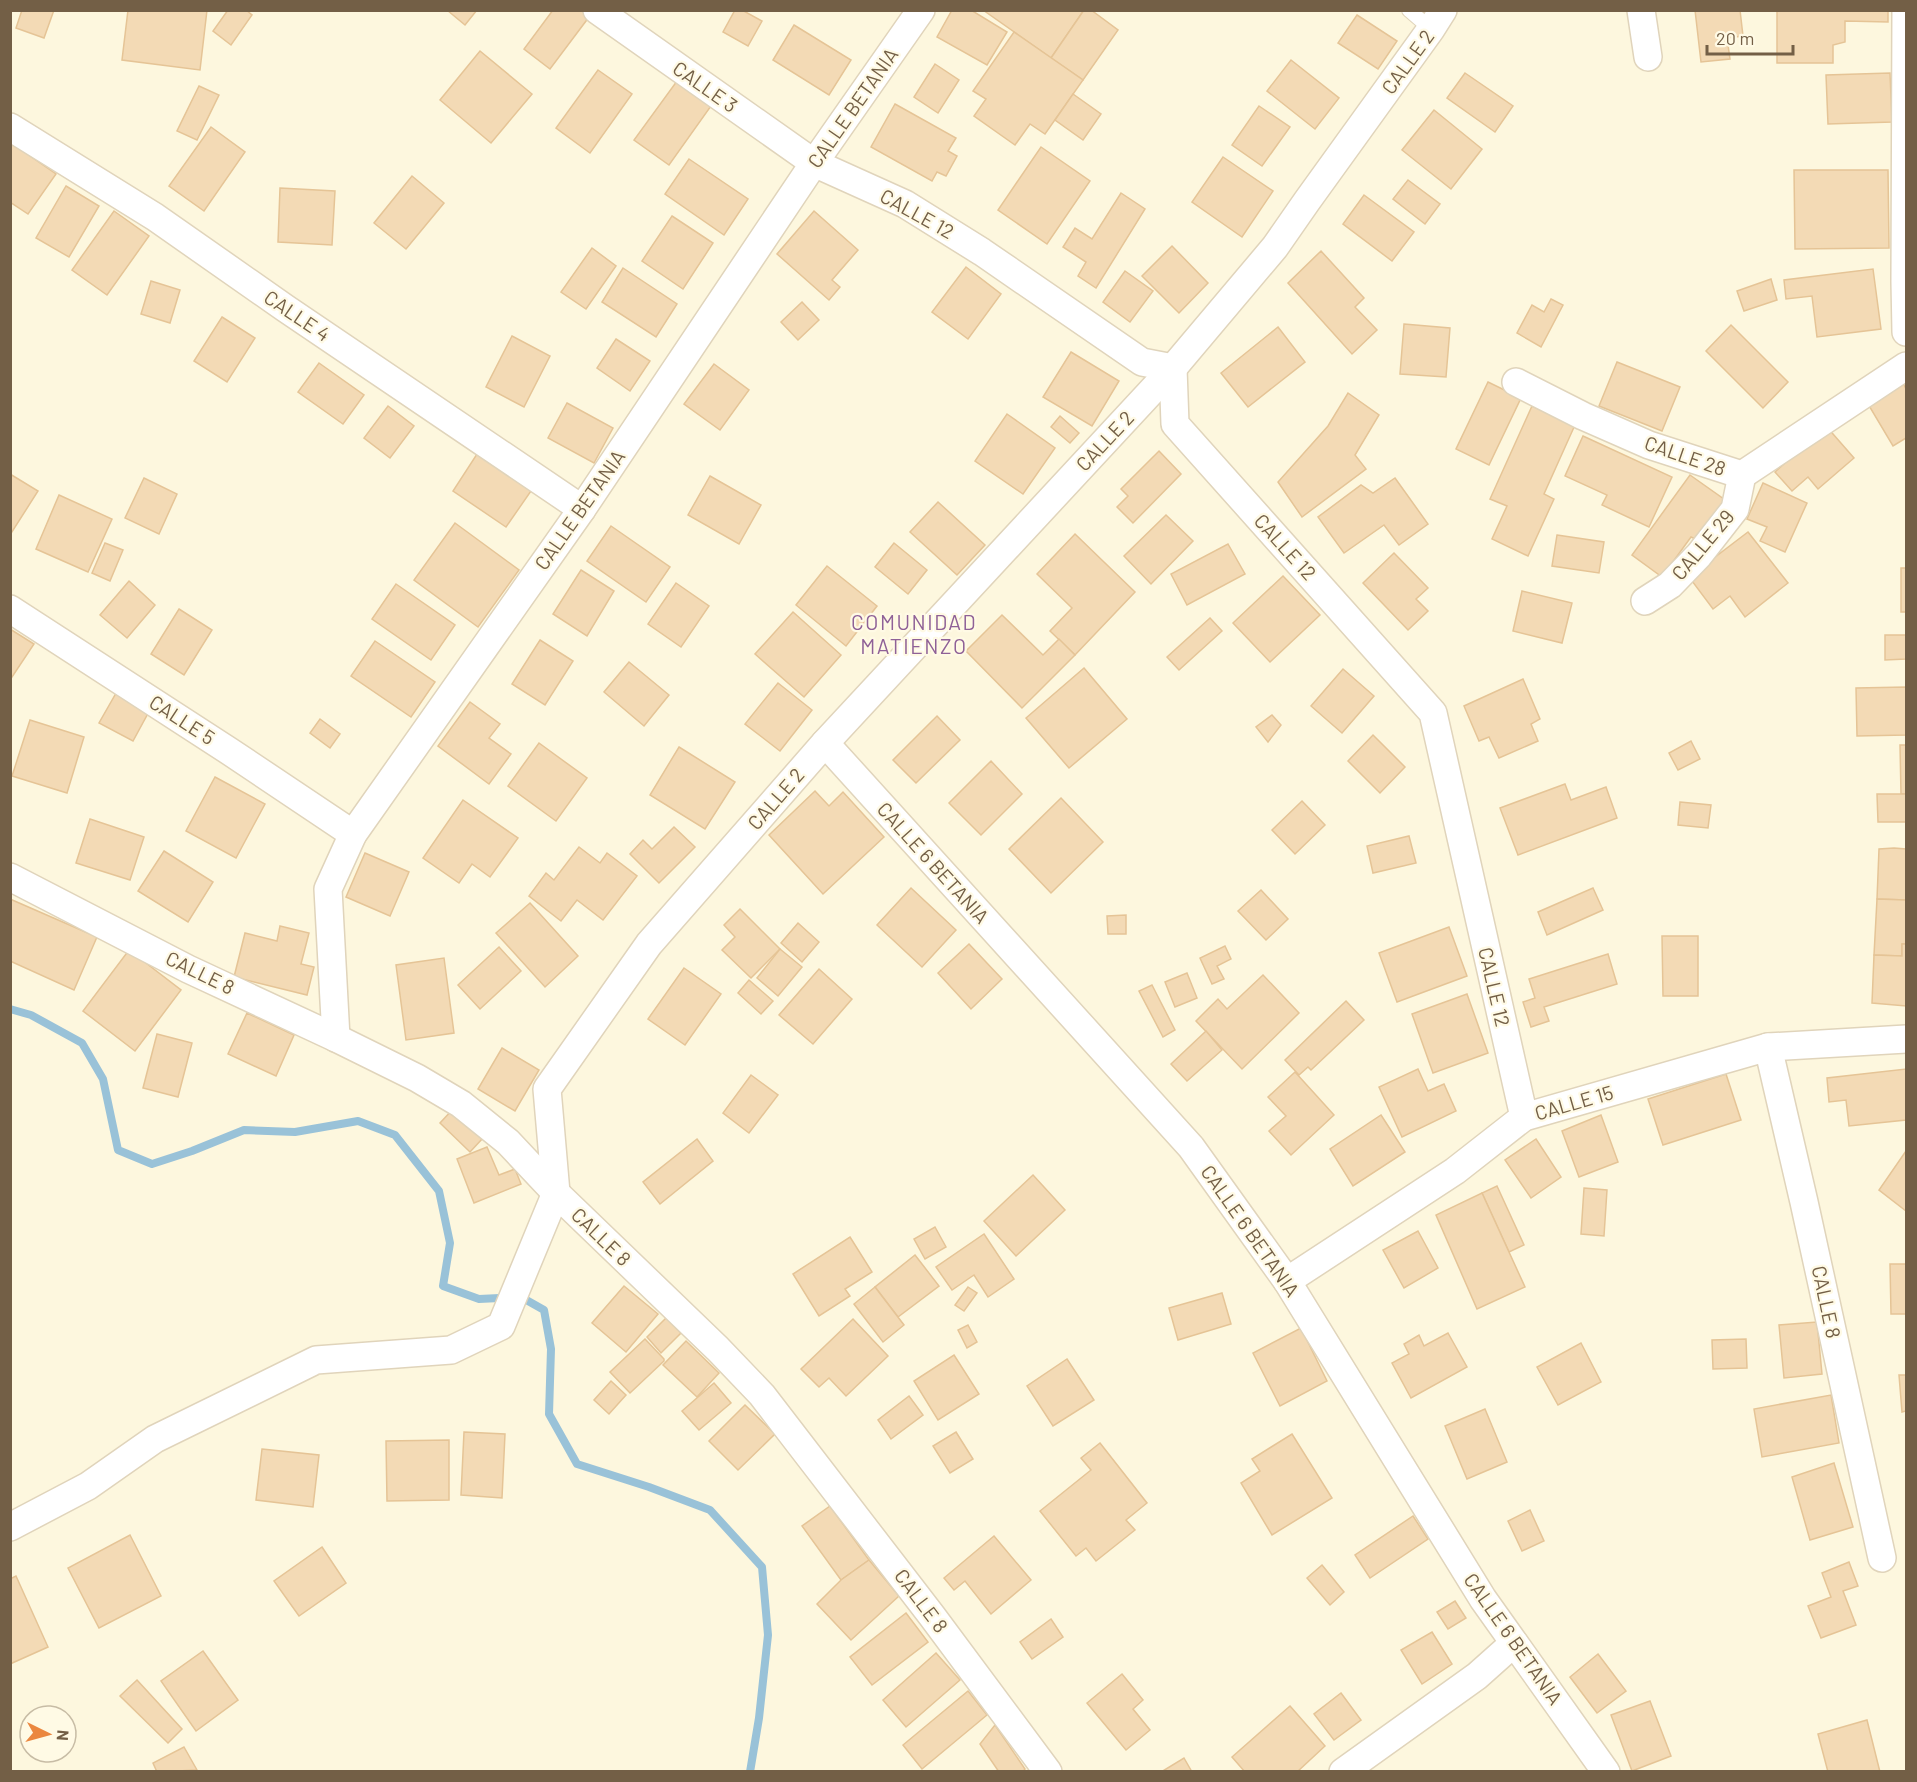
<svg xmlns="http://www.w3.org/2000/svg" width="1917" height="1782" font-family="Barlow,sans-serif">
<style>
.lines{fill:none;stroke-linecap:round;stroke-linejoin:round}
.stream{stroke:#99c2d8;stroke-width:8}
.building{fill:#f3dab5;stroke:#e5c496;stroke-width:1.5}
.service-casing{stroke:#e0d4bb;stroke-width:16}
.minor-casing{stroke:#e0d4bb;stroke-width:30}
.service{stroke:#fff;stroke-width:14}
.minor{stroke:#fff;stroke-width:27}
.labels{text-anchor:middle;stroke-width:4.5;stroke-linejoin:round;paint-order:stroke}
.street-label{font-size:20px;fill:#735f46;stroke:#fffae5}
.neighbourhood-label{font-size:21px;letter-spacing:1.5px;fill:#8f6197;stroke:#fffae5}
</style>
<rect width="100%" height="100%" fill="#fdf7de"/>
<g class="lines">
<polyline class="stream" points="10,1009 31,1015 82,1043 103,1079 118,1150 152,1164 192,1151 244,1130 295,1132 358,1121 395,1135 439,1191 450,1243 443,1286 479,1299 521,1297 544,1310 551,1349 549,1414 577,1464 649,1487 710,1510 762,1567 768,1635 759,1718 750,1772"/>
</g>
<g class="building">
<polygon points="22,10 54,10 44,38 16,28"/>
<polygon points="128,10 207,10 200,70 122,60"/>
<polygon points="228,10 246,10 252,15 231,45 213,31"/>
<polygon points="447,10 477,10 465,25"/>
<polygon points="553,10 581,10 589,17 550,69 524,49"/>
<polygon points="735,10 742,10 762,21 748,46 723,32"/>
<polygon points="952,10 971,10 1007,32 987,65 937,37"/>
<polygon points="983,10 1084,10 1051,58"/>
<polygon points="1084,10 1091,10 1118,30 1083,80 1051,58"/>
<polygon points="1695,10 1740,10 1743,36 1727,38 1730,59 1701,62"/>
<polygon points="1888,10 1888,22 1845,21 1845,42 1833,45 1833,63 1777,63 1777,11"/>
<polygon points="1357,15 1397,41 1378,69 1338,43"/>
<polygon points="794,25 851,60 829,95 773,60"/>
<polygon points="1014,32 1083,80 1045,134 1030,124 1015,145 974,116 986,99 973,91"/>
<polygon points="480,51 532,94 491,143 440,100"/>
<polygon points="1291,60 1339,98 1315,129 1267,91"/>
<polygon points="935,64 959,80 938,113 914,97"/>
<polygon points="598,70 632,94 590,153 556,128"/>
<polygon points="1465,73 1513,106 1495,132 1447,98"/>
<polygon points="1890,73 1892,122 1828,124 1826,75"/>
<polygon points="677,81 711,106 669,165 634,140"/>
<polygon points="199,86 219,95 197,140 177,131"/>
<polygon points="1073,94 1101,114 1083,140 1055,120"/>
<polygon points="895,104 956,138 948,151 957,156 946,176 937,172 932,181 871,147"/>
<polygon points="1259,106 1290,127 1262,166 1232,145"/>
<polygon points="1434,110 1482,149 1451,189 1402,150"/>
<polygon points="211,127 245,152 204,211 169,186"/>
<polygon points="10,142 56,174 28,214 10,202"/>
<polygon points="1041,147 1090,181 1047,244 998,210"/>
<polygon points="1223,157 1273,191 1242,237 1192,202"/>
<polygon points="689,159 748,199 724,235 665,194"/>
<polygon points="1794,170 1888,170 1889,248 1795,249"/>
<polygon points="412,176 444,203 406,249 374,223"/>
<polygon points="1408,180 1440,204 1425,224 1393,199"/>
<polygon points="66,186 99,206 69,257 36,238"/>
<polygon points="280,188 335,191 332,245 278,242"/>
<polygon points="1121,193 1145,209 1096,288 1078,276 1086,262 1063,247 1075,228 1092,239"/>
<polygon points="1364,195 1414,232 1392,261 1343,224"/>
<polygon points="114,211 149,236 107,295 72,270"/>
<polygon points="814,211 858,250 832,280 840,287 829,300 777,254"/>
<polygon points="672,216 713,243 683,289 642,261"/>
<polygon points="1172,246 1208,283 1179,313 1142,276"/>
<polygon points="592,248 616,266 586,309 561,292"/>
<polygon points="1321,251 1364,298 1355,307 1377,330 1352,354 1288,283"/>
<polygon points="966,267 1001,294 968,339 932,312"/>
<polygon points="623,268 677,304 656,337 602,302"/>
<polygon points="1873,269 1881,329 1817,337 1812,296 1786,299 1784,280"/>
<polygon points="1125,271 1153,291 1130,322 1103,302"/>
<polygon points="1771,279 1777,300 1744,311 1737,291"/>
<polygon points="151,281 180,290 170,323 141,314"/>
<polygon points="1551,299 1563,305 1541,347 1517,333 1532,305 1544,312"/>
<polygon points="802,302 819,320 798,340 781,322"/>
<polygon points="222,317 255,338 227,382 194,361"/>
<polygon points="1404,324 1450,328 1446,377 1400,374"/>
<polygon points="1731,325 1788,382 1763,408 1706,351"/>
<polygon points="1278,327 1305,362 1248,407 1221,373"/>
<polygon points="512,336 550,356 524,407 486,387"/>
<polygon points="616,339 650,361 630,391 597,368"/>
<polygon points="1071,352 1119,381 1092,426 1043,397"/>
<polygon points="1617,362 1680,387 1662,431 1599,406"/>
<polygon points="319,363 364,395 343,424 298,392"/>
<polygon points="714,364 749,390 720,430 684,404"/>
<polygon points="1488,382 1521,398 1489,465 1456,449"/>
<polygon points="1903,383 1906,389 1906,438 1893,446 1868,404"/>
<polygon points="1348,393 1379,415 1355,455 1366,469 1302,517 1278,482 1328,426"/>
<polygon points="567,403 613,428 594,463 548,438"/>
<polygon points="388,406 414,426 390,458 364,438"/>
<polygon points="1532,406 1575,425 1544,494 1554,499 1528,556 1492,539 1507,506 1490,499"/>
<polygon points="1007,414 1055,448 1023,494 975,461"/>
<polygon points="1060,416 1079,433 1070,443 1051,427"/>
<polygon points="1826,426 1854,458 1818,489 1808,477 1792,491 1775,472"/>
<polygon points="1583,436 1672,477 1649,527 1602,505 1607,495 1565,476"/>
<polygon points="1159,451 1181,474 1133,523 1117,507 1128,496 1121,489"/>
<polygon points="477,454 531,491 506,527 453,491"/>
<polygon points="10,474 38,491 10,535"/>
<polygon points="1690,475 1728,502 1700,541 1691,537 1662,577 1632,555"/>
<polygon points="710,476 761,505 739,544 688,515"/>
<polygon points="144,478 177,494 159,534 125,518"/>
<polygon points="1395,478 1428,524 1399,545 1384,525 1344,553 1318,517 1361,485 1373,493"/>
<polygon points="1763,483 1807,503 1785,552 1760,541 1767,527 1747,519"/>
<polygon points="59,495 112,519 88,572 36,549"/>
<polygon points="938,502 985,545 957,575 910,532"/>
<polygon points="1166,515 1193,541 1151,584 1124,556"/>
<polygon points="455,523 519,570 478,627 414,580"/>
<polygon points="611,526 670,567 646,602 587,561"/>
<polygon points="1748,532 1788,583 1745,617 1730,596 1713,609 1689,577"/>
<polygon points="1075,534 1135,592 1075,655 1050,631 1072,608 1037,574"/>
<polygon points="1557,535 1604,542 1599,573 1552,566"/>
<polygon points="105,543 123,550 110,581 92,573"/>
<polygon points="894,543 927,570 908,594 875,567"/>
<polygon points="1228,544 1245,574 1187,605 1171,574"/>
<polygon points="1394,553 1428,588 1416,599 1428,611 1408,630 1363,583"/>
<polygon points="827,566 877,606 846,646 796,605"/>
<rect x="1901" y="568" width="5" height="44"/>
<polygon points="581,570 614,591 587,636 553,614"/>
<polygon points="1283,576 1320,615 1270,662 1233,623"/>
<polygon points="129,581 155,605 127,638 100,615"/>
<polygon points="676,583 709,606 681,647 648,624"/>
<polygon points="396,584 455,625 431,660 372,619"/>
<polygon points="1522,591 1572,603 1562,643 1513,631"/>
<polygon points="179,609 212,630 184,675 151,654"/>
<polygon points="793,612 841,655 804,697 755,654"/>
<polygon points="1002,615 1043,655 1059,639 1075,655 1022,708 966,651"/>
<polygon points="1210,618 1222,631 1179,670 1167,657"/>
<polygon points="10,629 34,644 10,680"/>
<polygon points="1885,635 1906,635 1906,659 1885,660"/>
<polygon points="540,640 573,661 545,705 512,684"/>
<polygon points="375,641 435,682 411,717 351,676"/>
<polygon points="629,662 669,695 644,726 604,692"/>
<polygon points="1084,668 1127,719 1069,768 1026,718"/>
<polygon points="1343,669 1374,696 1342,733 1311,706"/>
<polygon points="1523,679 1540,719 1531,724 1538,741 1499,758 1489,737 1479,741 1464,706"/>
<polygon points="778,683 812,710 780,751 745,724"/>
<polygon points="1906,687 1906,735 1857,736 1856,688"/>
<polygon points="119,688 152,706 133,741 99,723"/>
<polygon points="470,702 500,724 489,738 511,754 489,784 438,746"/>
<polygon points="1272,715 1281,725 1268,742 1256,727"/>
<polygon points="937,716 960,740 916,783 893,760"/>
<polygon points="320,719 340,734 330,748 310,733"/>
<polygon points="30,720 84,737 67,793 12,776"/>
<polygon points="1373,735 1405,767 1380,793 1348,761"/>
<polygon points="1691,741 1700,759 1678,770 1669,753"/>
<polygon points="539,743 587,778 556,821 508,786"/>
<polygon points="1900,745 1906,745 1906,794 1901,794"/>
<polygon points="679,747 735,782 705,829 650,795"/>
<polygon points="991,761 1022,794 981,835 949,803"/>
<polygon points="215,777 265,804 236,858 186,831"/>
<polygon points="1565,784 1571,800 1606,787 1617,818 1518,855 1500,808"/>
<polygon points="815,791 829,806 843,792 884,837 823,894 769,835"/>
<polygon points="1877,794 1906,794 1906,822 1878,822"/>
<polygon points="1061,798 1103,842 1051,893 1009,849"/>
<polygon points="463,800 518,838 490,877 472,864 459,883 423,858"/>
<polygon points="1302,801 1325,825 1295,854 1272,830"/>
<polygon points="1680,802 1711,805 1708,828 1678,825"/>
<polygon points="90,819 144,837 130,880 76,863"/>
<polygon points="674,827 695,847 659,883 630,854 643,840 652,849"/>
<polygon points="1409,836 1416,863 1373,873 1367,846"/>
<polygon points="579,847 600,863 607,853 637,876 603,920 577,900 561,921 529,896 546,873 554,880"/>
<polygon points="1894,848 1906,849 1906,900 1877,899 1879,849"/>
<polygon points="164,851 213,882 188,922 138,891"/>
<polygon points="365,853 409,872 390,916 346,897"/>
<polygon points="911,888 956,930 922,967 877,925"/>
<polygon points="1593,888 1603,910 1547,935 1538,912"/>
<polygon points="1261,890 1288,919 1266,940 1238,911"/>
<polygon points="10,899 97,937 74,990 10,961"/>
<polygon points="1877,899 1906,900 1906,944 1902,944 1902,956 1874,955"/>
<polygon points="530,903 578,956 545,987 496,933"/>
<polygon points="740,909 780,949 751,978 722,950 735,937 724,925"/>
<polygon points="1126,915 1126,934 1108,934 1107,916"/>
<polygon points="798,923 819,942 802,962 781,943"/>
<polygon points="280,926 309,933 301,964 314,967 307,995 234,977 245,933 277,941"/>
<polygon points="1449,927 1467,976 1397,1002 1379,953"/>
<polygon points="1662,936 1698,936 1698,996 1663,996"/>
<polygon points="969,944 1002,979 971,1009 938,973"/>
<polygon points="1902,944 1906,944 1906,1006 1872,1003 1874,955 1902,956"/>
<polygon points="1225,946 1231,959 1217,966 1224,979 1212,984 1200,958"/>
<polygon points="499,947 521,971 480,1009 458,985"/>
<polygon points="780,949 802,967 778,996 757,978"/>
<polygon points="129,950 181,990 135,1051 83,1011"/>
<polygon points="1608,954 1617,984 1544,1007 1549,1021 1531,1027 1523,1002 1535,998 1529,979"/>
<polygon points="444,958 454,1033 406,1040 396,965"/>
<polygon points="684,968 721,994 685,1045 648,1019"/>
<polygon points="819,969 852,999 813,1044 779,1015"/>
<polygon points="1187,973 1197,998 1175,1007 1165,982"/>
<polygon points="1263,975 1299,1013 1242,1069 1196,1021 1218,999 1227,1009"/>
<polygon points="749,980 773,1001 761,1014 738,993"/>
<polygon points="1152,985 1175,1030 1163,1037 1139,991"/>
<polygon points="1467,994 1488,1053 1433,1073 1412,1014"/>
<polygon points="1346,1001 1364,1020 1311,1070 1308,1067 1299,1075 1285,1060"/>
<polygon points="247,1013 294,1035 276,1076 228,1054"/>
<polygon points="1206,1031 1222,1050 1187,1081 1171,1064"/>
<polygon points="157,1034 192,1043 178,1097 143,1088"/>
<polygon points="502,1048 539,1070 515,1111 478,1089"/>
<polygon points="1418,1069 1428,1091 1444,1084 1456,1111 1402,1137 1379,1087"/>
<polygon points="1906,1069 1906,1120 1849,1126 1846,1100 1829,1102 1827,1078"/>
<polygon points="1295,1072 1334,1115 1291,1155 1269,1131 1286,1116 1268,1097"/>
<polygon points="1726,1074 1741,1120 1663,1145 1648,1099"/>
<polygon points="751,1075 778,1095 749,1133 723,1113"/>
<polygon points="453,1109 483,1138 470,1152 440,1123"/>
<polygon points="1381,1115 1405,1152 1353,1186 1330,1149"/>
<polygon points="1601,1115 1618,1162 1579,1177 1562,1131"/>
<polygon points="697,1139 713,1161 660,1204 643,1182"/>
<polygon points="1536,1139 1561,1177 1531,1198 1505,1160"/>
<polygon points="487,1147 499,1175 515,1169 521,1184 474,1203 457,1159"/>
<polygon points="1906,1151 1906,1211 1879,1190"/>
<polygon points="1033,1175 1065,1210 1016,1256 984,1221"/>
<polygon points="1497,1186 1524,1245 1509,1252 1482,1193"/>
<polygon points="1584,1188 1607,1190 1604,1236 1581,1234"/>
<polygon points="1482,1193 1525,1287 1477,1309 1436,1215"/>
<polygon points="935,1227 946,1247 925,1259 914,1239"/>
<polygon points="1418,1231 1438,1268 1404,1288 1383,1250"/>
<polygon points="984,1234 1014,1279 988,1297 974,1275 952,1290 936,1267"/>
<polygon points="850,1237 872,1272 845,1289 850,1296 819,1316 793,1274"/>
<polygon points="915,1255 939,1286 898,1317 875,1287"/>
<polygon points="1890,1264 1906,1264 1906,1314 1891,1314"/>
<polygon points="624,1286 658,1314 626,1352 592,1323"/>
<polygon points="875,1287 904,1325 883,1342 854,1304"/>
<polygon points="968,1287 977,1293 964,1311 955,1305"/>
<polygon points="1222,1293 1231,1324 1178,1340 1169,1308"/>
<polygon points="666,1318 681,1333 661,1353 647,1337"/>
<polygon points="853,1319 888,1356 846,1396 829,1378 819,1387 801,1369"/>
<polygon points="1817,1322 1822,1374 1784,1378 1779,1325"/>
<polygon points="968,1325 977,1342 967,1348 958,1330"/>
<polygon points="1301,1328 1327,1381 1280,1406 1253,1353"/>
<polygon points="1448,1333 1467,1367 1411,1398 1392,1363 1409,1354 1404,1344 1419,1335 1424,1346"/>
<polygon points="645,1339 664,1359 664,1361 630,1393 610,1372"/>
<polygon points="1746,1339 1747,1368 1713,1369 1712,1340"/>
<polygon points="686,1341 719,1373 697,1397 663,1365"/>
<polygon points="1581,1343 1601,1382 1558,1405 1537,1367"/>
<polygon points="954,1355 979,1394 938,1420 914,1381"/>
<polygon points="1067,1359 1094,1400 1053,1426 1027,1386"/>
<polygon points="1899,1375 1906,1375 1906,1411 1902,1412"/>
<polygon points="611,1381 626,1395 609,1414 594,1400"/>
<polygon points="714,1383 731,1403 699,1430 682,1411"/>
<polygon points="1831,1395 1839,1443 1762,1457 1754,1409"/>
<polygon points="909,1396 923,1415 891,1439 878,1420"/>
<polygon points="745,1405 775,1434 738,1470 709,1441"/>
<polygon points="1485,1409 1507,1462 1467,1479 1445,1426"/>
<polygon points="464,1432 505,1434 502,1498 461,1495"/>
<polygon points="956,1432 973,1459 950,1473 933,1446"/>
<polygon points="1292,1434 1332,1498 1272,1535 1241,1483 1260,1471 1252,1459"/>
<polygon points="449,1440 449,1500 387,1501 386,1441"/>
<polygon points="1100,1443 1147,1503 1126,1520 1135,1530 1096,1561 1086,1548 1076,1556 1040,1511 1091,1470 1081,1458"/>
<polygon points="262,1449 319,1455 313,1507 256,1500"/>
<polygon points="1834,1463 1853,1527 1810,1540 1792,1477"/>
<polygon points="830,1506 869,1560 841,1580 802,1526"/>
<polygon points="1530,1510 1544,1541 1522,1551 1508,1521"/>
<polygon points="1413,1516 1428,1539 1370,1578 1355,1555"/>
<polygon points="130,1535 161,1596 99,1628 68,1568"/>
<polygon points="994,1536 1031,1580 991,1614 965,1581 954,1590 944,1578"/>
<polygon points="322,1547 346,1583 299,1616 274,1581"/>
<polygon points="869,1560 899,1596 851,1640 817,1604 841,1580"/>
<polygon points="1849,1562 1858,1586 1843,1591 1856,1625 1821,1638 1808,1606 1831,1597 1822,1573"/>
<polygon points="1322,1565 1344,1592 1330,1605 1307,1578"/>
<polygon points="16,1576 48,1647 10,1664 10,1579"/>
<polygon points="1455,1601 1466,1618 1448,1629 1437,1612"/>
<polygon points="906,1613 928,1642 872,1685 850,1657"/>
<polygon points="1051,1619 1063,1637 1032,1659 1020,1642"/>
<polygon points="1432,1632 1452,1664 1422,1684 1401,1650"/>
<polygon points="203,1651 238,1700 196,1731 161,1681"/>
<polygon points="936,1653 960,1680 906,1727 883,1700"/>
<polygon points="1598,1654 1626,1691 1597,1713 1570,1677"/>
<polygon points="1122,1674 1143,1700 1133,1709 1150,1730 1126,1750 1087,1703"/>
<polygon points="137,1680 182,1729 168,1743 120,1696"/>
<polygon points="968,1691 987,1715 922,1769 903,1745"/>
<polygon points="1341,1693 1361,1720 1334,1740 1314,1714"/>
<polygon points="1650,1701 1671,1756 1632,1771 1611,1715"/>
<polygon points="1290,1706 1325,1746 1297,1772 1245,1772 1232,1757"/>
<polygon points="1867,1720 1880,1772 1828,1772 1818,1734"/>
<polygon points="995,1725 1025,1769 1023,1772 999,1772 980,1744"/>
<polygon points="184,1747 197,1770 157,1772 153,1763"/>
<polygon points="1184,1758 1192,1772 1161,1772"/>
</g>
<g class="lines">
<g class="service-casing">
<polyline id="service" points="1409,10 1431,29"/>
</g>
<g class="minor-casing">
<g id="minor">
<polyline points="597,10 814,163 905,204 982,252 1142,362 1173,368 1175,424 1433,713 1524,1117"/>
<polyline points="1641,10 1648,57"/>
<polyline points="1906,10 1905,282 1906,332"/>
<polyline points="10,127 155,217 285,308 582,509"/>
<polyline points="1516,382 1583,416 1649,445 1742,475 1906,366"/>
<polyline points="1645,601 1670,585 1699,555 1735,509 1742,475"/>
<polyline points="10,609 229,751 353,834"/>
<polyline points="825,743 1191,1147 1287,1281 1483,1599 1606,1772"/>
<polyline points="10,877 188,969 336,1038 417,1078 461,1104 508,1142 556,1193 718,1349 762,1395 932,1616 1048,1772"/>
<polyline points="336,1038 328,889 353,834 582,509 814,163 921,10"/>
<polyline points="1768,1047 1804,1202 1882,1558"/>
<polyline points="1287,1281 1455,1171 1524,1117 1768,1047 1906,1039"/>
<polyline points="10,1527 88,1486 155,1439 316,1360 451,1350 501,1326 556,1193 547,1089 649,944 825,743 1173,368 1275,247 1307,201 1431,29 1443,10"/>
<polyline points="1343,1772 1477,1676 1514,1643"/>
</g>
</g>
<use href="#service" class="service"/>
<use href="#minor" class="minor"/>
</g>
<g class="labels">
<g class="street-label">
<text transform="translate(1408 62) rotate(-54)" y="7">CALLE 2</text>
<text transform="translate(705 87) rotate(35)" y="7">CALLE 3</text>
<text transform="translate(853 108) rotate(-55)" y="7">CALLE BETANIA</text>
<text transform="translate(917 214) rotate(29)" y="7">CALLE 12</text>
<text transform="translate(297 316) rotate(34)" y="7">CALLE 4</text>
<text transform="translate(1105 441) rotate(-47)" y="7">CALLE 2</text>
<text transform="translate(1685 456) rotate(19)" y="7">CALLE 28</text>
<text transform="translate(580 510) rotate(-55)" y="7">CALLE BETANIA</text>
<text transform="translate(1703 545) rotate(-50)" y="7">CALLE 29</text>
<text transform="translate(1285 547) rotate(48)" y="7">CALLE 12</text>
<text transform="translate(182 720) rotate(33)" y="7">CALLE 5</text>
<text transform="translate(776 799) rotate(-49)" y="7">CALLE 2</text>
<text transform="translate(933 863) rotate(48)" y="7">CALLE 6 BETANIA</text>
<text transform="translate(200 973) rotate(26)" y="7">CALLE 8</text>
<text transform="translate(1494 987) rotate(77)" y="7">CALLE 12</text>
<text transform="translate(1574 1103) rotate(-16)" y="7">CALLE 15</text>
<text transform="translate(1250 1231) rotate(55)" y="7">CALLE 6 BETANIA</text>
<text transform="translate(601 1237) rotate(44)" y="7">CALLE 8</text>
<text transform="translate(1826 1302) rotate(78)" y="7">CALLE 8</text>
<text transform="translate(921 1601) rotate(53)" y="7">CALLE 8</text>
<text transform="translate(1513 1639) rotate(55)" y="7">CALLE 6 BETANIA</text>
</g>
<g class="neighbourhood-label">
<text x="914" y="630">COMUNIDAD<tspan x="914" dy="24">MATIENZO</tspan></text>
</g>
</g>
<rect width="1917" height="1782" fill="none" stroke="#735f46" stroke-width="24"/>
<g transform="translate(48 1734) rotate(95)"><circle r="28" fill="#fffae5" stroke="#c7bca5" stroke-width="1.5"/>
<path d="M0-4.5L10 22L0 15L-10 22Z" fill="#eb873f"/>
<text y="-9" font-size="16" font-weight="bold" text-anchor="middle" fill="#735f46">N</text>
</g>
<path d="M1707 45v9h86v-9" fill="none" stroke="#735f46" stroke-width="3"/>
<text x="1716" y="45" font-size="18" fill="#735f46" stroke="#fffae5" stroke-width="4.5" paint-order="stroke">20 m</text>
</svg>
